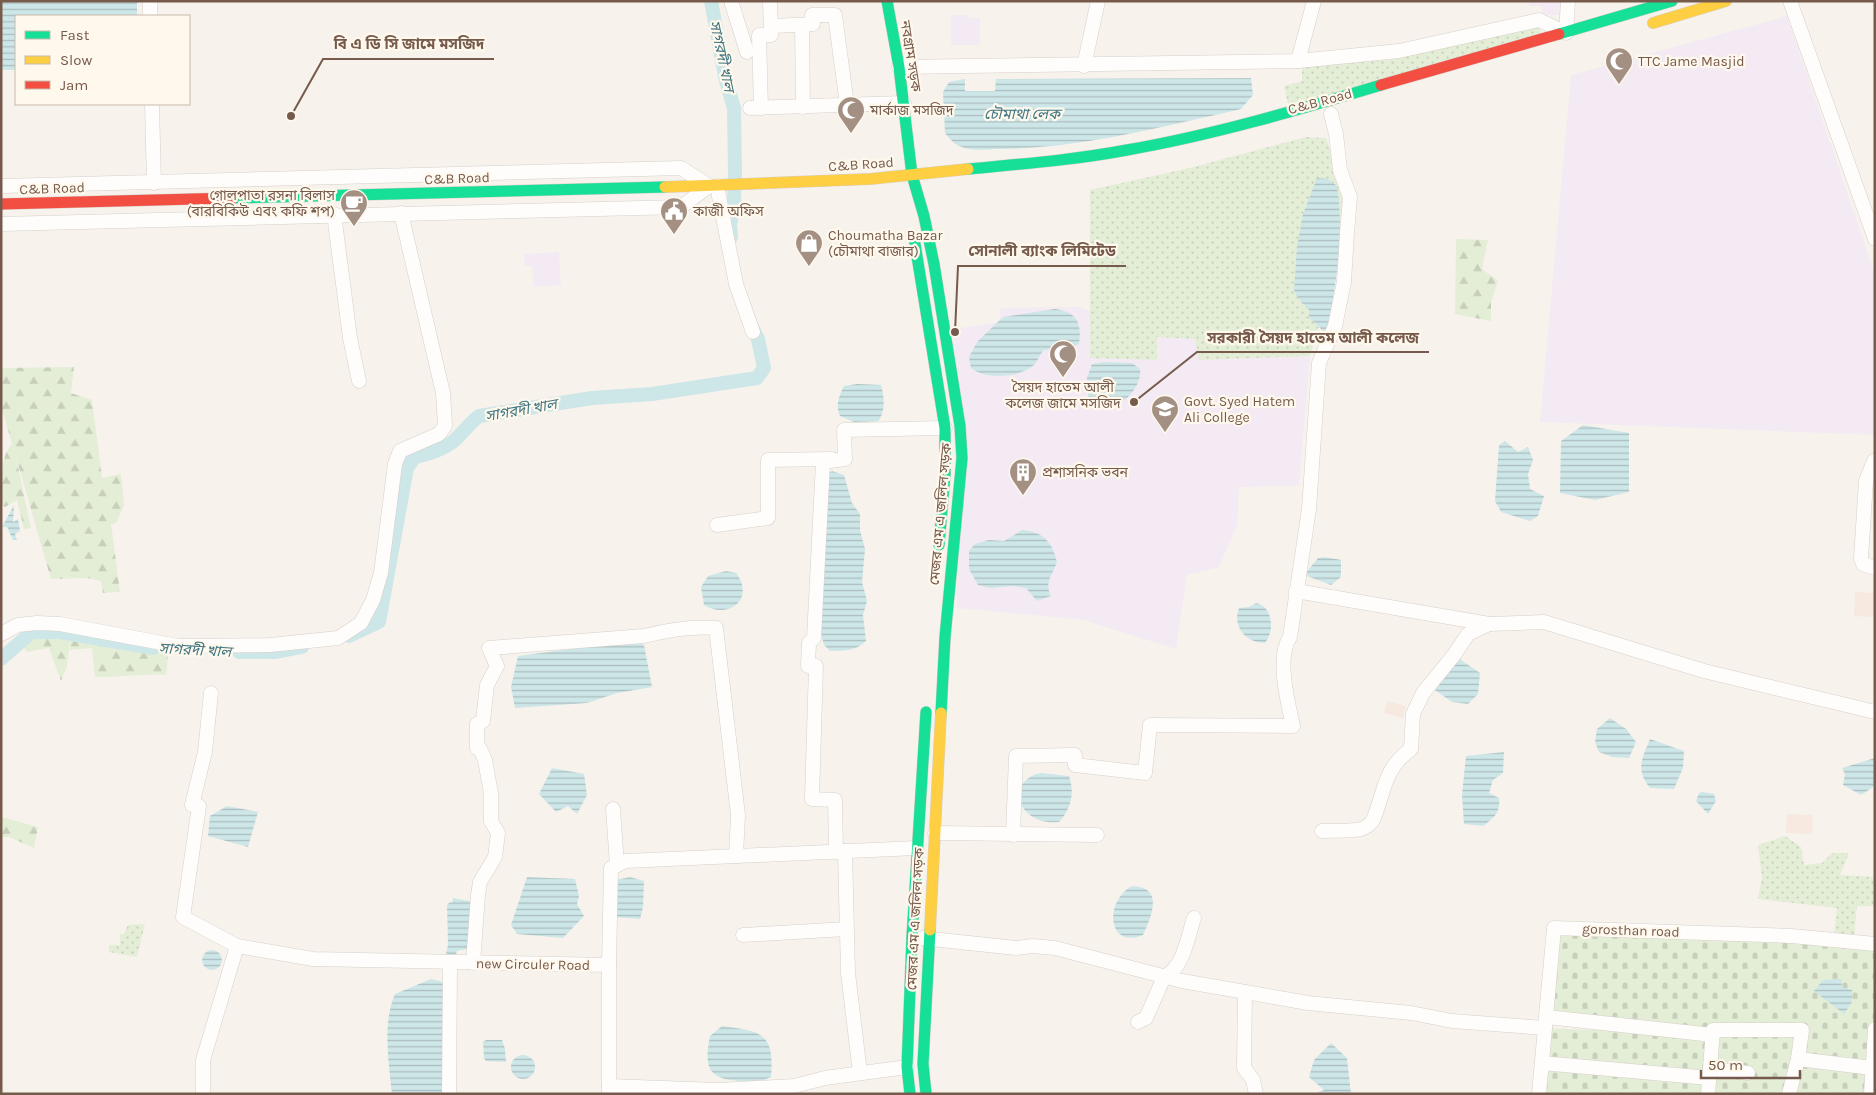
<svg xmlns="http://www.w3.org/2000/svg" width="1876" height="1095" font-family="Karla,'Noto Sans Bengali',sans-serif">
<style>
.commercial{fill:#f7e8e0}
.education{fill:#f4eaf3}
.grass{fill:url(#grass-dots)}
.forest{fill:url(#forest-firs)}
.cemetery{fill:url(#cemetery-stones)}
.water{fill:url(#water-rules)}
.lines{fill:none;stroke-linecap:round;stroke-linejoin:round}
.canal{stroke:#cde6e8;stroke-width:14}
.street-casing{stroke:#d6cfc8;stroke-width:15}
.fast-casing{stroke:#d7cfc8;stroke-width:12}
.slow-casing{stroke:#d7cfc8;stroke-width:12}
.jam-casing{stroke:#d7cfc8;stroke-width:12}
.street{stroke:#fefdfc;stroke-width:14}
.fast{stroke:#16e098;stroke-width:11}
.slow{stroke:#ffcf43;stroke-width:11}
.jam{stroke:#f24e42;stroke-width:11}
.labels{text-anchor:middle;stroke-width:4.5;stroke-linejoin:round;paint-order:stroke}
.street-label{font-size:14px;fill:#765a4b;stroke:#fff8ed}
.poi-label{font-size:14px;fill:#765a4b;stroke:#fff8ed;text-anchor:start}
.water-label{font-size:15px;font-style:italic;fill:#417783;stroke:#fff8ed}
.leader{fill:none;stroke:#765a4b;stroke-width:2}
.callout-dot{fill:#765a4b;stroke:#fff8ed;stroke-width:2}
.callout-label{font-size:15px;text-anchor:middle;font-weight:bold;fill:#765a4b;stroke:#fff8ed;stroke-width:4.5;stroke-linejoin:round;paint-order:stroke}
</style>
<defs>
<pattern id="grass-dots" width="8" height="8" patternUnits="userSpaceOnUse" patternTransform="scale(1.25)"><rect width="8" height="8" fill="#e4eed7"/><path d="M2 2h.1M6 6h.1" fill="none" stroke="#c7ceba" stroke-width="1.8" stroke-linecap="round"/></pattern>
<pattern id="forest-firs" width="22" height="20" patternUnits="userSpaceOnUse" patternTransform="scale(1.25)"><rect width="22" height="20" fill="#e4eed7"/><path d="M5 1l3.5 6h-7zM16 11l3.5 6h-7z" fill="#c7ceba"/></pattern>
<pattern id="cemetery-stones" width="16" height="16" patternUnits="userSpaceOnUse" patternTransform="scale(1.25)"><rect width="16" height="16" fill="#e4eed7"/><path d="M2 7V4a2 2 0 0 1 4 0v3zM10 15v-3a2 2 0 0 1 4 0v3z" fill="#c7ceba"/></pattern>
<pattern id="water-rules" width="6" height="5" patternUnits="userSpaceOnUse" patternTransform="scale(1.25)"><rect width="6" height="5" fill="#cde6e8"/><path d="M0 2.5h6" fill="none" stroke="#abbdbe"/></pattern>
</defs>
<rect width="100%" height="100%" fill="#f7f3ec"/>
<g class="commercial">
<polygon points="1855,592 1875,593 1873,617 1854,616"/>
<polygon points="1387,701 1406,706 1403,718 1384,713"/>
<polygon points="1787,814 1813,815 1812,834 1786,833"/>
</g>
<g class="education">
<polygon points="1529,1 1563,1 1563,15 1542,15 1542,6 1529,6"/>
<polygon points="951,15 969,15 969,18 980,18 980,45 951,45"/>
<polygon points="1787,16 1875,274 1875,435 1540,422 1571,75"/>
<polygon points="1306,137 1326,138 1327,296 1310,356 1299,486 1239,487 1237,526 1219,567 1187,575 1176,649 1083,620 957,608 953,329 1000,322 1000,308 1079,307 1090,311 1090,190 1190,168"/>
<polygon points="559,252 561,285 534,287 532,266 525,266 524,254"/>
</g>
<g class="grass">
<polygon points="1539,25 1543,41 1289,109 1284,86 1302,81 1302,67 1388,60"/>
<polygon points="1306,137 1326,138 1342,186 1346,233 1310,356 1199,360 1195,339 1157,337 1157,360 1090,358 1090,190 1190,168"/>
<polygon points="1785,836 1801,847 1804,865 1822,863 1832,853 1849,853 1840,875 1875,877 1875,906 1857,906 1854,939 1834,936 1837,908 1758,899 1762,878 1758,845"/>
<polygon points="145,924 137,957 109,952 109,945 120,945 120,934 124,934 128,925"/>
</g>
<g class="forest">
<polygon points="1456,239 1488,240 1482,269 1498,281 1491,302 1491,321 1455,314"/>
<path d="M74,367L71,393L92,400L102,478L121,474L124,505L116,523L111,524L120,592L103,593L101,581L87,578L51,579L16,457L31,528L24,529L17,500L5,507L1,504C1,485 0,456 12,444L1,405V368Z"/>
<path d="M42,633H70L169,650L166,675C142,673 119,678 95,677L92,648L70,650V639L67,667L61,681L49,648L27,652L24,648Z"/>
<polygon points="1,817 38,827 34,848 9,837 1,837"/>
</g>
<polygon class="cemetery" points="1554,928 1875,944 1875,1047 1871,1094 1539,1094 1545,1028 1701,1034 1547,1017"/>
<g class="water">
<polygon points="1,1 137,1 137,16 16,16 16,70 1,70"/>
<path d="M1251,78L1253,95L1241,109C1161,127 1083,148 1000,149C987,149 971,152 959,146C953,143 949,138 945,133L943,92L949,82L965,79V91H995L996,79Z"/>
<path d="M1317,178L1328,179L1337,186C1344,233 1337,280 1328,326L1324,332L1309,317V310L1298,298L1294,290L1297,247L1303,214Z"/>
<path d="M1055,309C1077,312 1082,323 1079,344L1070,348L1044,350C1040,354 1038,360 1035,364C1021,378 985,380 971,368L969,357L977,342L1003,317Z"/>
<path d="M1104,362L1132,363L1140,369C1142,382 1129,402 1114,405C1105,407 1095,402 1088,397L1087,378L1092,364Z"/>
<path d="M857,384L881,385C884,396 886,412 878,421L854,422L840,416C835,407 839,395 844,386Z"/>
<polygon points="1583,425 1629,433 1629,492 1595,500 1560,493 1561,441"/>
<polygon points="1505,441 1518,452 1528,447 1533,460 1528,474 1530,489 1544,496 1538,516 1530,521 1501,512 1495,501 1499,445"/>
<path d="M832,471L844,475L852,503L860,514V530L865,549L862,582L867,601L863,615L866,641C857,651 843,651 830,651L824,645L820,630L828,474Z"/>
<polygon points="14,505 13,522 18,519 20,531 15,534 17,540 13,540 7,527 2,527"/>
<path d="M1022,530C1043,532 1052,541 1057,562C1052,576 1044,582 1051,596L1037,601L1026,588L1013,586L990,588L978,585L969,569V551L975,544L989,540L1004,541Z"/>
<polygon points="1325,557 1341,560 1341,577 1331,585 1304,575 1318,558"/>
<path d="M726,571L736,573C756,599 728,620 704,605L701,587L708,576Z"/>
<path d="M1256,603C1273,606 1275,631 1265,643C1246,643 1232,627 1239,608L1249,607Z"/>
<polygon points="631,641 644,645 652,687 617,693 587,703 515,708 511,687 518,656"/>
<polygon points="1458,658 1480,673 1478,694 1468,704 1452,702 1432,688"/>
<polygon points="1610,718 1626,729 1636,742 1629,758 1612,757 1599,752 1595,742 1597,729"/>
<path d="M1650,739L1684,751L1683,768L1674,789L1650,788C1635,769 1642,759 1650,739Z"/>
<path d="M1504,752L1503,773L1493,780L1489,793L1499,798C1501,812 1494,818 1483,826L1464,824L1462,795L1466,756Z"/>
<polygon points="1875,758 1875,786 1861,795 1843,785 1845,774 1842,768"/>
<polygon points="552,768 584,774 587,795 577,814 568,806 556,812 539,794"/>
<path d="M1041,773L1069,776C1075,793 1071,809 1059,822C1016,826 1005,780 1041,773Z"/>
<polygon points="1702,792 1714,794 1716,801 1708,814 1696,801 1699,793"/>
<polygon points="227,806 258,812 248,847 208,836 210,816"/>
<polygon points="527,877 575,879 579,896 577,904 584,916 563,938 517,934 511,925"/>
<polygon points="630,877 644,881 643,907 640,919 615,917 615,880"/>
<path d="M1132,886C1164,887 1152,915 1143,935C1108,950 1103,902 1132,886Z"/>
<polygon points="453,898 474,902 471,948 457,951 455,958 449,957 446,953 448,945 447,905 450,902 452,903"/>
<circle cx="212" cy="960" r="10"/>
<path d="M431,979L443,982L445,1094H392C389,1063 382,1023 395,994Z"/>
<polygon points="1841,979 1842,987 1852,990 1852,1002 1844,1014 1814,991 1823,980"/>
<path d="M722,1026C761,1031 775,1033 771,1077C761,1082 753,1081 742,1081C707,1080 704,1067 710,1036Z"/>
<polygon points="486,1040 502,1040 505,1049 506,1062 486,1061 484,1058 483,1042"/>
<polygon points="1331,1043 1347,1058 1351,1094 1313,1094 1324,1090 1309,1077 1314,1060"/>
<circle cx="523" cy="1067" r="12"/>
</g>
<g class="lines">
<g class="canal">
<polyline points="711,1 726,81 734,108 735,173 734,202 730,225 731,237"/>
<path d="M349,636L379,622L407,468L415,457C429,454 445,449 456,439C464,431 470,423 479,416L592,398L652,394L757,378L764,368L758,339L749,321"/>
<polyline points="239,652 276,652 302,647"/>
<polyline points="1,659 32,632 60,632 153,648"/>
</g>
<g class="street-casing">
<g id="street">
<polyline points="150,1 150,16"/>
<polyline points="731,1 747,52"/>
<polyline points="1790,1 1875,239"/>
<polyline points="802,25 803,107"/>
<polyline points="772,26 813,24 812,15 835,15 847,105"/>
<polyline points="1298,61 1314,1"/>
<polyline points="1084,66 1098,1"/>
<polyline points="899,67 1298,61 1399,51 1539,20 1566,33 1568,1"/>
<polyline points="152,104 154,183"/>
<polyline points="750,108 904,103"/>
<polyline points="761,108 759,35 771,35 770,1"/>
<polyline points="1,186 681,168 709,186 681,207 1,224"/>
<polyline points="717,186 736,284 753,332"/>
<polyline points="334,214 350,338 359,381"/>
<polyline points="1874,461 1866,481 1861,558 1863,564 1875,568"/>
<polyline points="717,525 768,518 768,460 832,459"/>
<polyline points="1296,591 1489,624 1544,622 1704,671 1875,712"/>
<polyline points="1,634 18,625 37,623 60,624 178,646 270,645 338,638 361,623 373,600 381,573 395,464 400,451 439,434 445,426 443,393 401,213"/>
<polyline points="211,693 205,752 192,805 199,806 183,917 237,946"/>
<polyline points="613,809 617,865"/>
<path d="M1322,831C1334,830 1350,832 1361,829C1365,828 1371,824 1373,820C1385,792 1383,769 1411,749L1413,714L1423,693L1454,655L1468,634L1489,624"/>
<polyline points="935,833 1097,835"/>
<path d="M1013,835L1016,756L1075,755V765L1145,773L1150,725L1293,726C1288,703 1276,657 1290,637L1309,509L1319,363L1335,326L1344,282L1347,233L1350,197L1340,170L1336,134L1331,114"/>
<polyline points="845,851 848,973 860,1073"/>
<polyline points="836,852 835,800 812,799 816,666 808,666 809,643 814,638 823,462 845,459 844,430 945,428"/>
<polyline points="743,935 846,929"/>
<polyline points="922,938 1016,948 1032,946 1055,948 1182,981 1308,1003 1411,1013 1452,1021 1545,1028"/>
<path d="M473,963L478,895L480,882L495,857L498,833L491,821V793L485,760L480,749L477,748V724L483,721L487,685L497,666L489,648L644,636C668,630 692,626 716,628L738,815L736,856"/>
<polyline points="1245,992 1244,1068 1253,1080 1256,1094"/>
<polyline points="1547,1017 1713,1035"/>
<path d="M1138,1022L1146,1018L1164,977C1184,967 1187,939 1194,918"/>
<polyline points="1542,1063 1709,1078"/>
<polyline points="1710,1069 1748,1073"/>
<polyline points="609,1086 718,1090 794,1086 825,1078 907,1067"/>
<polyline points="203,1094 203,1060 237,946 313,959 609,965 611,868 626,861 916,848"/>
<polyline points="449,1094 450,963"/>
<polyline points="609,1094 609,965"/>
<polyline points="1539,1094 1554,928 1792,936 1875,944"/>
<polyline points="1708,1094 1713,1030 1802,1030 1798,1059 1872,1068"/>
<polyline points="1789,1094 1798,1059"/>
<polyline points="1871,1094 1875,1029"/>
</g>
</g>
<g class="fast-casing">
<g id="fast">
<polyline points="887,1 899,67 912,175"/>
<polyline points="1559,34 1672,1"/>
<path d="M968,169C1021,164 1074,160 1127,150C1213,135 1298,110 1381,85"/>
<polyline points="912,175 924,216 934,264 960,426 962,458 945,637 941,713"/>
<polyline points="233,198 665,187"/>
<polyline points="914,238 945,428 945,474 939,545"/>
<polyline points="910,1094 907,1067 912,937 926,712"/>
<polyline points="926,1094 923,1064 930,930"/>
</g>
</g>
<g class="slow-casing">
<g id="slow">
<polyline points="1653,23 1726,1"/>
<polyline points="665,187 870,179 968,169"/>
<polyline points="930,930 941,713"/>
</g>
</g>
<g class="jam-casing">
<g id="jam">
<polyline points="1381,85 1559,34"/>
<polyline points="1,204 233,198"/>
</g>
</g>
<use href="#street" class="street"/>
<use href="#fast" class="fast"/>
<use href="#slow" class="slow"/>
<use href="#jam" class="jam"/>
</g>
<defs>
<g id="mosque-pin" transform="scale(1.4375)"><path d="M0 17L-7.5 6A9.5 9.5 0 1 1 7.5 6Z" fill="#a39083" stroke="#fff8ed"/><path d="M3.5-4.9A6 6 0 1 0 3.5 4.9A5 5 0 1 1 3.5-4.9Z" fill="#fff"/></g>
<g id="cafe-pin" transform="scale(1.4375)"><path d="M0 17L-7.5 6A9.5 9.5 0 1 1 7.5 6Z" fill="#a39083" stroke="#fff8ed"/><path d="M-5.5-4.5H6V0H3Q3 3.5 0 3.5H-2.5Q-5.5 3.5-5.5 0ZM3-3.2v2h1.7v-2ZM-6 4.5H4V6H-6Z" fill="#fff"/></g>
<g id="civic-pin" transform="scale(1.4375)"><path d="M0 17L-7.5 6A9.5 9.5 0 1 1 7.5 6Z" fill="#a39083" stroke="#fff8ed"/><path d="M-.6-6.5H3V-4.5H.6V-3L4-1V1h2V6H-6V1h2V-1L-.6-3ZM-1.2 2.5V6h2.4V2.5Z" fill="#fff"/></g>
<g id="shop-pin" transform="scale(1.4375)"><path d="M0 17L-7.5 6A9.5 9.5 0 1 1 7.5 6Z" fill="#a39083" stroke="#fff8ed"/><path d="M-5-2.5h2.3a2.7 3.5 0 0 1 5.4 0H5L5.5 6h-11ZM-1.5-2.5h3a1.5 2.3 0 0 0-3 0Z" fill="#fff"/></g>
<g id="university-pin" transform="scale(1.4375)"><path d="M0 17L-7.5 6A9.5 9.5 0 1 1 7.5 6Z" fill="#a39083" stroke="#fff8ed"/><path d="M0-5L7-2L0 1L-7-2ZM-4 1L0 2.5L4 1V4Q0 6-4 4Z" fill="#fff"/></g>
<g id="building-pin" transform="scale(1.4375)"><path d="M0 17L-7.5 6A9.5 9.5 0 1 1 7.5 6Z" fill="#a39083" stroke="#fff8ed"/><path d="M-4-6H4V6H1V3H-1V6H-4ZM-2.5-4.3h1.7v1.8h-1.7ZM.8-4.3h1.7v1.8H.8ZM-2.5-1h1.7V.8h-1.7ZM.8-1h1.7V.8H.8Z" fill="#fff"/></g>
</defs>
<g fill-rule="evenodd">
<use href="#mosque-pin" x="1619" y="61"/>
<use href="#mosque-pin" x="851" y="110"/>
<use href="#cafe-pin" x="354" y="203"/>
<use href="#civic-pin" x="674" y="211"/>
<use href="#shop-pin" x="809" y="243"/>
<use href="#mosque-pin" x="1063" y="354"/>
<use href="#university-pin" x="1165" y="409"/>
<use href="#building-pin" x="1023" y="472"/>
</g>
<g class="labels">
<g class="street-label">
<text transform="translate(911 56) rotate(81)" y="5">নবগ্রাম সড়ক</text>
<text transform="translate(1320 101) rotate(-15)" y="5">C&amp;B Road</text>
<text transform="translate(861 164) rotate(-4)" y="5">C&amp;B Road</text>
<text transform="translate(457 178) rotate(-2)" y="5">C&amp;B Road</text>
<text transform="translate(52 188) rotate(-2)" y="5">C&amp;B Road</text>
<text transform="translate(940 514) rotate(-85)" y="5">মেজর এম এ জলিল সড়ক</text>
<text transform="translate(915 919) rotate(-87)" y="5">মেজর এম এ জলিল সড়ক</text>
<text transform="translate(1631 930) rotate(2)" y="5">gorosthan road</text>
<text transform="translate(533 964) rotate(1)" y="5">new Circuler Road</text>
</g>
<g class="poi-label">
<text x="1638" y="66">TTC Jame Masjid</text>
<text x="870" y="115">মার্কাজ মসজিদ</text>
<text x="335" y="200" text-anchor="end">গোলপাতা রসনা বিলাস<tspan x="335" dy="16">(বারবিকিউ এবং কফি শপ)</tspan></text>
<text x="693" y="216">কাজী অফিস</text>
<text x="828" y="240">Choumatha Bazar<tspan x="828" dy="16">(চৌমাথা বাজার)</tspan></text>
<text x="1063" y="392" text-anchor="middle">সৈয়দ হাতেম আলী<tspan x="1063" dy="16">কলেজ জামে মসজিদ</tspan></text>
<text x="1184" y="406">Govt. Syed Hatem<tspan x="1184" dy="16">Ali College</tspan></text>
<text x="1042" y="477">প্রশাসনিক ভবন</text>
</g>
<g class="water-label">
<text transform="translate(722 56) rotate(78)" y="5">সাগরদী খাল</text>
<text x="1022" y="119">চৌমাথা লেক</text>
<text transform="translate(521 410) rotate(-10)" y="5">সাগরদী খাল</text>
<text transform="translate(195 650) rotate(3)" y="5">সাগরদী খাল</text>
</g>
</g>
<path class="leader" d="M291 116L323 59H494M955 332L958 266H1126M1134 402L1197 352H1429"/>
<g class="callout-dot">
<circle cx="291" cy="116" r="5"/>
<circle cx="955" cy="332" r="5"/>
<circle cx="1134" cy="402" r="5"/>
</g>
<g class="callout-label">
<text x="409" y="49">বি এ ডি সি জামে মসজিদ</text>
<text x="1042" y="256">সোনালী ব্যাংক লিমিটেড</text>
<text x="1313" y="343">সরকারী সৈয়দ হাতেম আলী কলেজ</text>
</g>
<rect width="1876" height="1095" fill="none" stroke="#765a4b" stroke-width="5"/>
<rect x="15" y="15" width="175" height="90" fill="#fff8ed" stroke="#c8b9ac"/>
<rect x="25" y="31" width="25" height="8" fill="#16e098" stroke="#c8b9ac"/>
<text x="60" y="40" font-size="15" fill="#765a4b">Fast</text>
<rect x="25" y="56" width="25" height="8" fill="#ffcf43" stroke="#c8b9ac"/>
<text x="60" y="65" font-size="15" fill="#765a4b">Slow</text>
<rect x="25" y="81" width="25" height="8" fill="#f24e42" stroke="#c8b9ac"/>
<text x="60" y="90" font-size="15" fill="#765a4b">Jam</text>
<path d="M1701 1070v8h99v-8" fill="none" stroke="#765a4b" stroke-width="2.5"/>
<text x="1708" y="1070" font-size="15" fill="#765a4b" stroke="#fff8ed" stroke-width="4" paint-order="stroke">50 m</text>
</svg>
